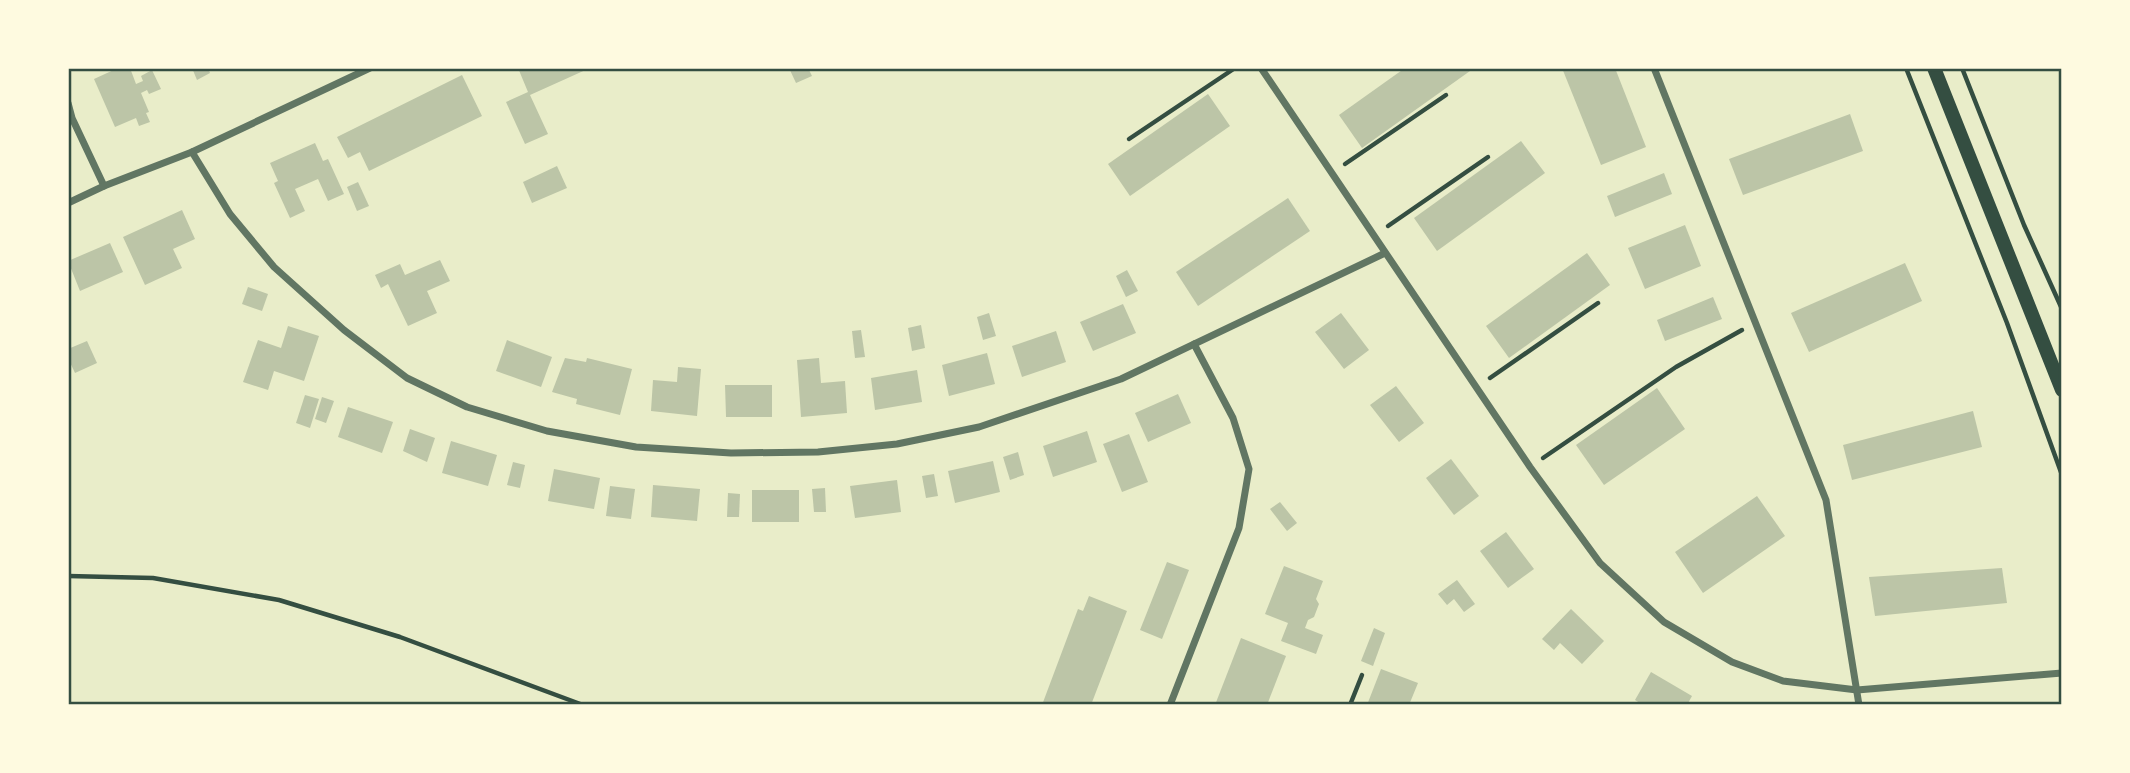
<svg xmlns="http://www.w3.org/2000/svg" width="2130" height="773" font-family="'Asap Condensed',sans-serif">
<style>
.building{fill:#bcc5a7}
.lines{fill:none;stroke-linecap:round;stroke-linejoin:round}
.path{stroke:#344e41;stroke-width:4.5}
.minor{stroke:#617663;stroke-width:7}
.secondary{stroke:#344e41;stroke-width:14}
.neatline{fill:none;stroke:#344e41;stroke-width:2.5}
</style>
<rect width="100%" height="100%" fill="#e9edc9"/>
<g class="building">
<polygon points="118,68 130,68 136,84 143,81 141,76 152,70 161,89 149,94 147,90 141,93 149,112 146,113 150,122 139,126 136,118 115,127 94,79"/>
<polygon points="192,68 208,68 210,73 197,80"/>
<polygon points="518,68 590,68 530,95 548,134 525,144 506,102 528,92"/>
<polygon points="789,68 808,68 812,76 796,83"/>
<polygon points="1405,68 1468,68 1470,71 1362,148 1339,115"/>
<polygon points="1562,68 1615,68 1646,147 1601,165"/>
<polygon points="462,75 482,116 369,171 360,152 348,158 337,137"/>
<polygon points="1208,94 1230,126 1130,196 1108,164"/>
<polygon points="1850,114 1863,151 1743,195 1729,159"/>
<polygon points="1521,141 1545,173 1437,251 1414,218"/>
<polygon points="315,143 323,161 328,159 344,194 328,201 318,179 295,189 305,211 290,218 274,183 278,181 270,163"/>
<polygon points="557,166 567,188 532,203 523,182"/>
<polygon points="1664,173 1672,194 1615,217 1607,196"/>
<polygon points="358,182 369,206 357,211 347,187"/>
<polygon points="1288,198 1310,231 1198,306 1176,272"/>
<polygon points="182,210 195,239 173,249 182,268 145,285 123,237"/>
<polygon points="1685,225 1701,266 1645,289 1628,248"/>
<polygon points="110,243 123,272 80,291 68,261"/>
<polygon points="1587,253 1610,285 1509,358 1486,326"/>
<polygon points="440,260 450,281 427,291 437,313 408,326 388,284 381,288 375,275 400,264 405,275"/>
<polygon points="1905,263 1922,301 1809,352 1791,313"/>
<polygon points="1127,270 1138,291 1126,297 1116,276"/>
<polygon points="248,287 268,294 262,311 242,304"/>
<polygon points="1713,297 1722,319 1665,341 1657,320"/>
<polygon points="1123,304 1136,333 1093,351 1080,322"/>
<polygon points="989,313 996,336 983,340 977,317"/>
<polygon points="1341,313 1369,350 1344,369 1315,332"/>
<polygon points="921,325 925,348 912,351 908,328"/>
<polygon points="288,326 319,336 304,381 274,371 268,390 243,382 258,340 281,348"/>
<polygon points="861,330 865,357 855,358 852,331"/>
<polygon points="1056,331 1066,362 1022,377 1012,346"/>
<polygon points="507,340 552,357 541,387 496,371"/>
<polygon points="87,341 97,363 75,373 68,358 68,349"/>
<polygon points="987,353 995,384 949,396 942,365"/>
<polygon points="565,358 586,362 587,358 632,369 620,415 576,404 577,399 552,392"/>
<polygon points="819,358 821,383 845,381 847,413 801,417 797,360"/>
<polygon points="678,367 701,369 697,416 651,411 653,380 677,382"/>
<polygon points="917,370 922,402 875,410 871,378"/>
<polygon points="725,385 772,385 772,417 726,417"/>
<polygon points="1396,386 1424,423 1399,442 1370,405"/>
<polygon points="1657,388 1685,429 1604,485 1576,445"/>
<polygon points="1178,394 1191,423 1148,442 1135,413"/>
<polygon points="305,395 319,399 310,428 296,423"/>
<polygon points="322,397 334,401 326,423 315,419"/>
<polygon points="348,407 393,422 382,453 338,437"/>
<polygon points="1973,411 1982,447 1852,480 1843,445"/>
<polygon points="410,429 435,438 427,462 403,451"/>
<polygon points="1087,431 1097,462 1053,477 1043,446"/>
<polygon points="1129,434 1148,482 1122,492 1103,444"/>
<polygon points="451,441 497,455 488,486 442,473"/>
<polygon points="1018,452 1024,475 1010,480 1003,457"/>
<polygon points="1451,459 1479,496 1454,515 1426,478"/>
<polygon points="993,461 1000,492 955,503 948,471"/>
<polygon points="513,462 525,465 520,488 507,485"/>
<polygon points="554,469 600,478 594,509 548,501"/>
<polygon points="934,474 938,496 926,498 922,476"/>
<polygon points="897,480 901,512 855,518 850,486"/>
<polygon points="653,485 700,489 697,521 651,517"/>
<polygon points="610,486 635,489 631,519 606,516"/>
<polygon points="825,488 826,512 814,512 812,489"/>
<rect x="752" y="490" width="47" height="32"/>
<polygon points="728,493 740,494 739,517 727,517"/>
<polygon points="1757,496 1785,536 1703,593 1675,552"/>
<polygon points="1280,502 1297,523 1287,531 1270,509"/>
<polygon points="1506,532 1534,569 1508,588 1480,551"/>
<polygon points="1167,562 1189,570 1162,639 1140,630"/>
<polygon points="1284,566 1323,581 1316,599 1319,604 1314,617 1308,620 1305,628 1323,635 1316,654 1281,641 1288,623 1265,614"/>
<polygon points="2002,568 2007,603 1875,616 1869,577"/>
<polygon points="1457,580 1475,604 1464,612 1454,599 1447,605 1438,594"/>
<polygon points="1089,596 1127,611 1091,705 1042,705 1078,609 1083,611"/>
<polygon points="1571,609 1604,641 1582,664 1560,643 1554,650 1542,639"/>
<polygon points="1374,628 1385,633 1373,666 1361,661"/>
<polygon points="1241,638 1286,656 1267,705 1215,705"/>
<polygon points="1381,669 1418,683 1409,705 1367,705"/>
<polygon points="1651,672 1692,696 1687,705 1643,705 1635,700"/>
</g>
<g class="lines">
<g class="path">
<polyline points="1906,68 2007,323 2062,475"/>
<polyline points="1962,68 2024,225 2062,309"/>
<polyline points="1129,139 1235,68"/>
<polyline points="1345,164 1446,95"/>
<polyline points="1388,226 1488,157"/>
<polyline points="1490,378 1598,303"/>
<polyline points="1543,458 1676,367 1742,330"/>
<polyline points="68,576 153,578 279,600 400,637 583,705"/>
<polyline points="1350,705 1362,675"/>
</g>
<g class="minor">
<polyline points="1261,68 1530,467 1600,563 1664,622 1732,662 1783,681 1857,690 2062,673"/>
<polyline points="1654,68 1826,500 1859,705"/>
<polyline points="68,103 72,118 104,186"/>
<polyline points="192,152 230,214 274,267 344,330 407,378 467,407 547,431 636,447 731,453 818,452 897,444 979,427 1121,379 1385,253"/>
<polyline points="68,203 104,186 192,152 370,68"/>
<polyline points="1170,705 1239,528 1249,469 1233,418 1194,344"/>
</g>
<polyline class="secondary" points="1934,68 2062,390"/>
</g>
<rect width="2130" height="773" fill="none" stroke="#fefae0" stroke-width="140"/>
<rect x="70" y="70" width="1990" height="633" class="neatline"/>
</svg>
